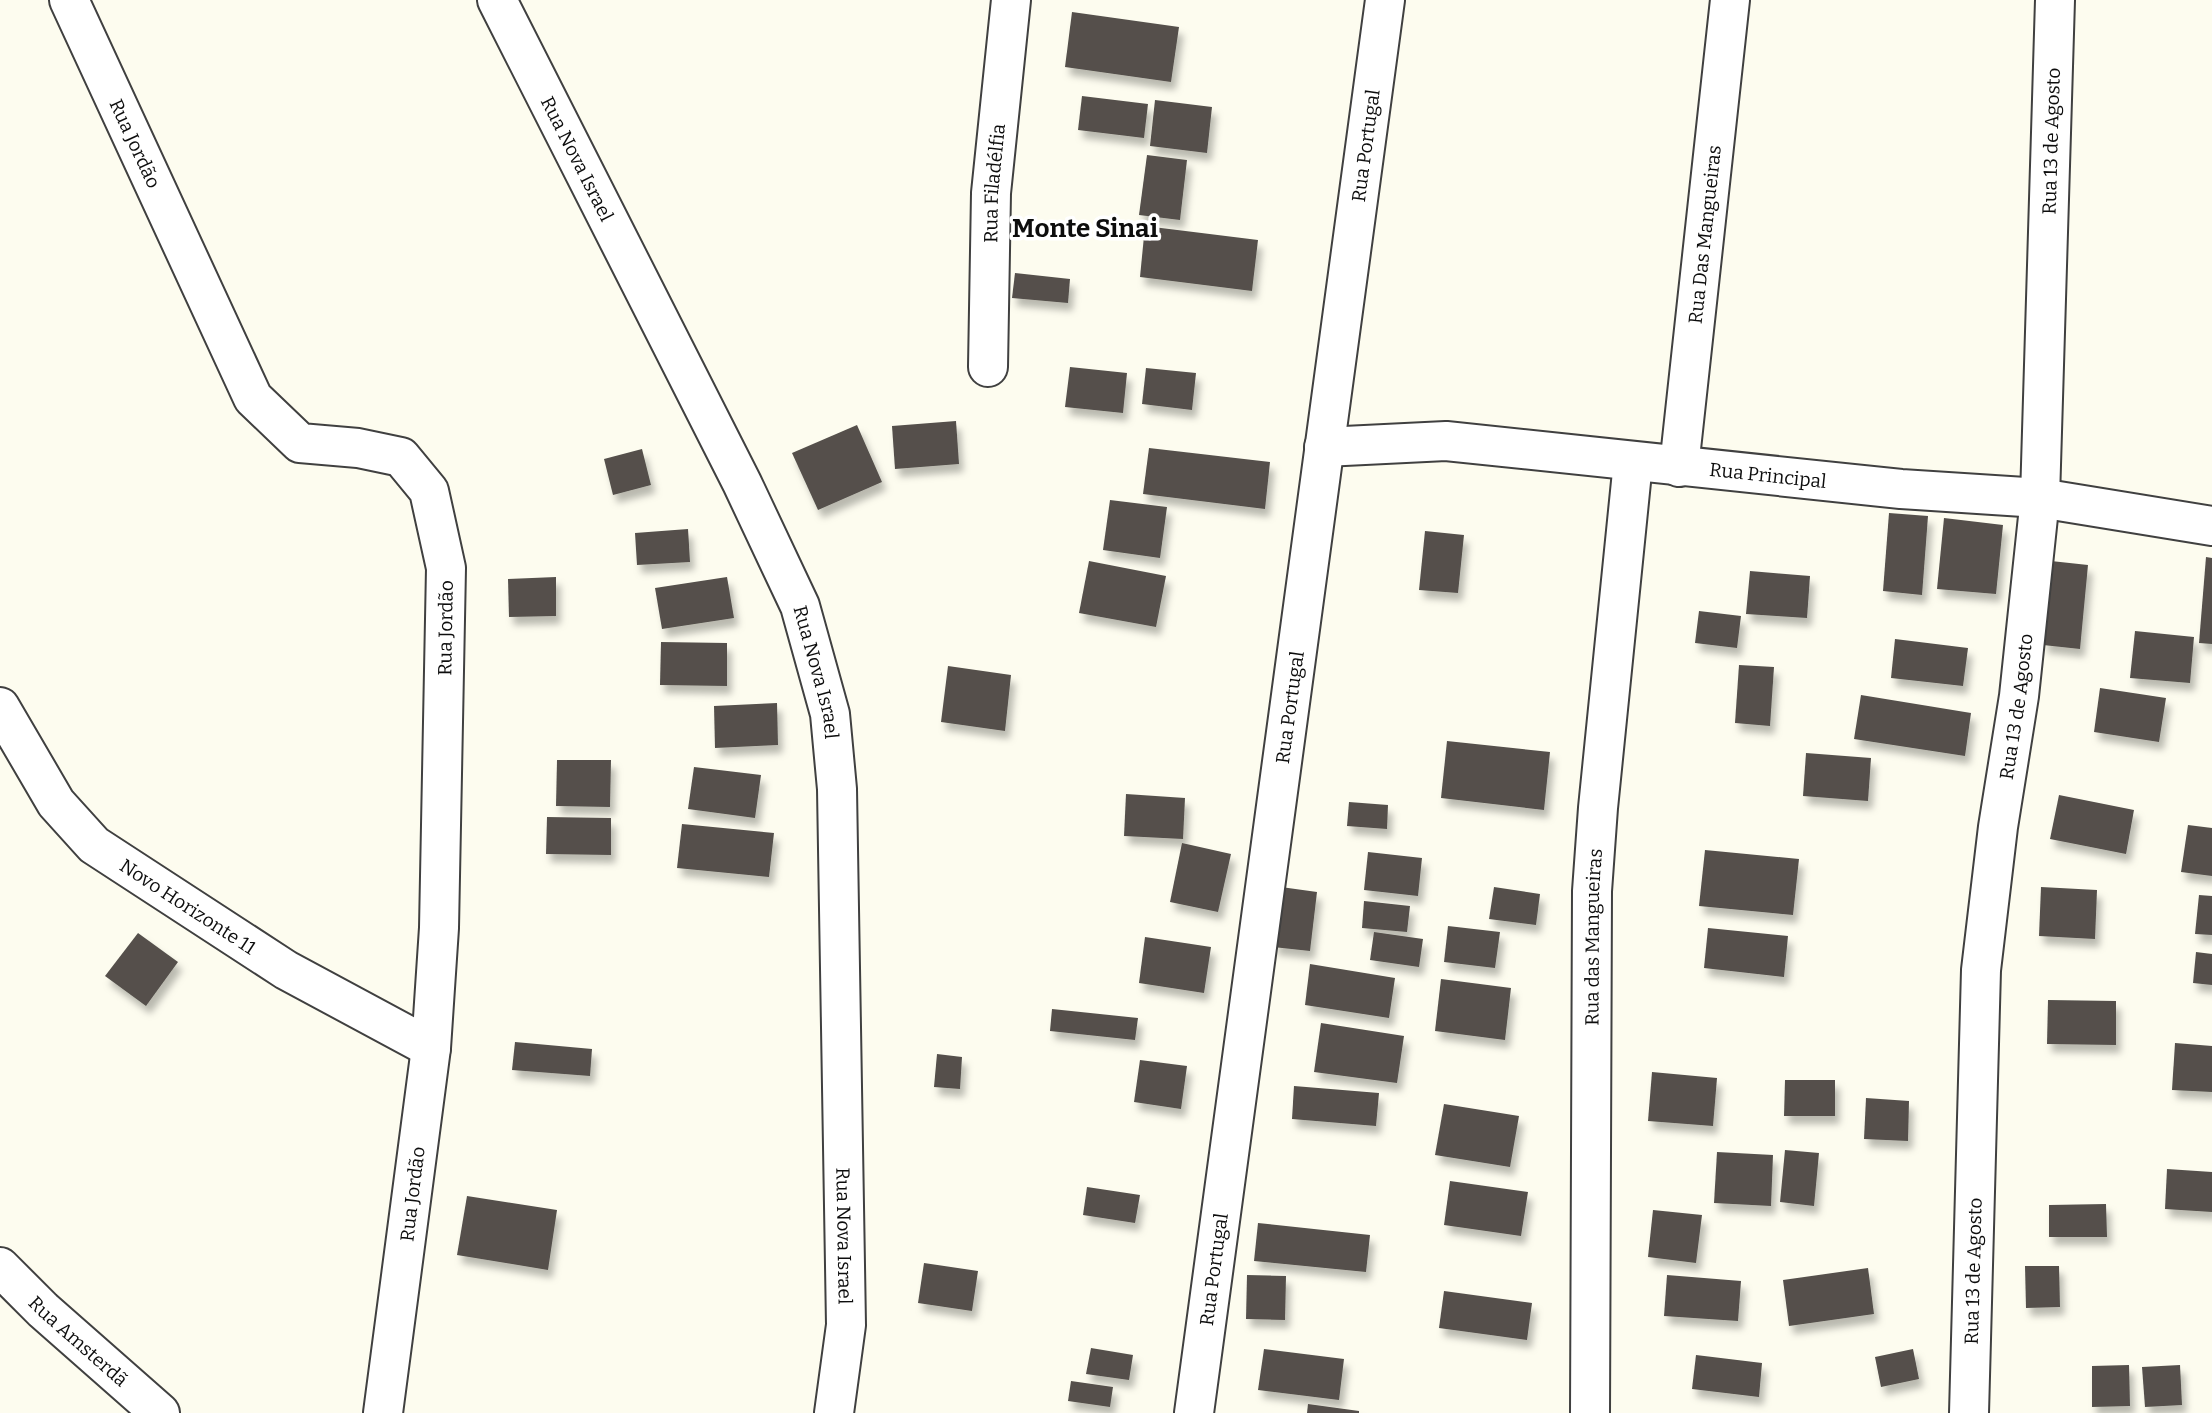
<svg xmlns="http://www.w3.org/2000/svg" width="2212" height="1413" font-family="Bitter,serif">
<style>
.building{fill:#54504b;filter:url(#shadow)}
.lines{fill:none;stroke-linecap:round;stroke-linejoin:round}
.minor-casing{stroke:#404040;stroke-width:42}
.minor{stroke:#fff;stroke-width:38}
.labels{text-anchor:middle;stroke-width:7;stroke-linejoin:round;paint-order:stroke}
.street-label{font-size:19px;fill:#0d0d0d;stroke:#fff}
.district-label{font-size:26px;font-weight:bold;fill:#0d0d0d;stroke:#fff}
</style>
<defs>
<filter id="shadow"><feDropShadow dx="4.5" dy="8" stdDeviation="3.5" flood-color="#0004"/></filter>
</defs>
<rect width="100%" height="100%" fill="#fdfcef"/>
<g class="building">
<polygon points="1072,12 1179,27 1171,82 1065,67"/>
<polygon points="1082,96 1148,104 1144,138 1078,130"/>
<polygon points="1155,100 1212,107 1207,153 1150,146"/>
<polygon points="1147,155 1187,160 1180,220 1139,215"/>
<polygon points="1145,226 1258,240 1252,291 1140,277"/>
<polygon points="1015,273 1070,279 1068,303 1012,298"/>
<polygon points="1070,367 1127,373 1123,413 1065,407"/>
<polygon points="1146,368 1196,373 1192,410 1142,404"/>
<polygon points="956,421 959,464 895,469 892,426"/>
<polygon points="857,425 882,482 818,510 792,453"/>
<polygon points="1149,448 1270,462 1265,509 1143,494"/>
<polygon points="642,449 651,485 613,495 604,459"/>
<polygon points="1110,500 1167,507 1160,558 1103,550"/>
<polygon points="1889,513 1928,516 1922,595 1883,591"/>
<polygon points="1944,518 2003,525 1996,594 1937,589"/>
<polygon points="688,529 690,562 637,565 635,533"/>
<polygon points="1425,531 1464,535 1458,593 1419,590"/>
<polygon points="2206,557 2212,558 2212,644 2199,643"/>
<polygon points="1089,561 1166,576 1156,627 1079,613"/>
<polygon points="2051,561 2088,565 2080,649 2043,645"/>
<polygon points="1750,571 1810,576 1807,618 1746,614"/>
<polygon points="556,577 556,616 509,617 508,579"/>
<polygon points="727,577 734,618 662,629 655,588"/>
<polygon points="1699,611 1741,616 1737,648 1695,643"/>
<polygon points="2135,631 2194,637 2190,683 2130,678"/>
<polygon points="1895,639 1968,648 1963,686 1891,678"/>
<polygon points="661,642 727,643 727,686 660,685"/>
<polygon points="1739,665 1774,667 1770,726 1735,723"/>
<polygon points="948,666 1011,675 1005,731 941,722"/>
<polygon points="2100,688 2166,698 2159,742 2094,732"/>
<polygon points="1861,695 1971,713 1965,756 1854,739"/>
<polygon points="777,703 778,745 715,748 714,706"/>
<polygon points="1447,741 1550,752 1544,810 1441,798"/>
<polygon points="1806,753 1871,758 1868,801 1803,796"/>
<polygon points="557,760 611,760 610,807 556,806"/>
<polygon points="694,767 761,775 755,818 688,809"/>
<polygon points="1126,794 1185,798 1183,839 1124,836"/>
<polygon points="2059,795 2134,810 2126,854 2050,839"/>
<polygon points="1349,802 1388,805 1387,829 1347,826"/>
<polygon points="547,817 611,818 611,855 546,854"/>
<polygon points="682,824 774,833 769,877 677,868"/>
<polygon points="2188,825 2212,828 2212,876 2181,872"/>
<polygon points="1182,843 1231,854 1218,912 1170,902"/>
<polygon points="1705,850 1799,859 1793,915 1699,906"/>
<polygon points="1368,852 1422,858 1418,896 1364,890"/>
<polygon points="1281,887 1317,892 1310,951 1273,947"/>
<polygon points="1494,887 1540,894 1536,925 1489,919"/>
<polygon points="2041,887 2097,890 2095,939 2039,936"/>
<polygon points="2199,895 2212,896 2212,935 2195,934"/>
<polygon points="1364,901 1410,906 1407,932 1362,928"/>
<polygon points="1448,926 1500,932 1495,968 1444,962"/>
<polygon points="1708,928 1788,936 1784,977 1704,968"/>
<polygon points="1374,932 1423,939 1419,967 1370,960"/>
<polygon points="138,933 178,962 146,1006 105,976"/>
<polygon points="1145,937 1211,947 1204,993 1139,983"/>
<polygon points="2196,952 2212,954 2212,985 2193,983"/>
<polygon points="1310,964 1395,978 1389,1018 1305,1005"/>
<polygon points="1441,979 1511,988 1505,1040 1435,1031"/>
<polygon points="2048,1000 2116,1001 2116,1045 2047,1044"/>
<polygon points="1052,1009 1138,1018 1135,1040 1050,1031"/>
<polygon points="1321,1023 1404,1036 1397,1083 1314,1072"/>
<polygon points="515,1042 592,1049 590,1076 512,1070"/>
<polygon points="2175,1043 2212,1046 2212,1092 2172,1090"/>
<polygon points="937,1054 962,1057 960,1089 934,1087"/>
<polygon points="1140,1060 1187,1066 1181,1109 1134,1102"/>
<polygon points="1652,1072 1717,1078 1713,1126 1648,1121"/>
<polygon points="1785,1080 1835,1080 1835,1116 1784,1116"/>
<polygon points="1294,1086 1379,1093 1376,1126 1292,1119"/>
<polygon points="1866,1098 1909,1101 1908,1141 1864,1139"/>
<polygon points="1444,1104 1519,1116 1510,1167 1435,1155"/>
<polygon points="1785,1150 1819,1153 1814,1206 1780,1202"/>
<polygon points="1717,1152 1773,1155 1771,1206 1714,1203"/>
<polygon points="2167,1169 2212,1172 2212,1212 2165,1209"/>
<polygon points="1450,1181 1528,1192 1521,1236 1444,1225"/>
<polygon points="1087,1187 1140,1195 1135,1223 1083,1215"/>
<polygon points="467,1196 557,1210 548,1270 457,1255"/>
<polygon points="2106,1204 2107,1237 2049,1237 2049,1205"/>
<polygon points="1653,1210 1702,1215 1696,1263 1648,1257"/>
<polygon points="1258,1223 1370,1235 1366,1272 1254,1261"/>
<polygon points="924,1263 978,1271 972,1311 918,1303"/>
<polygon points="2025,1266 2059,1266 2060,1307 2026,1308"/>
<polygon points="1868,1268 1874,1314 1789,1326 1783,1280"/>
<polygon points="1247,1275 1286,1276 1285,1320 1246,1319"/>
<polygon points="1667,1275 1741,1281 1738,1321 1664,1316"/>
<polygon points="1444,1291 1532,1303 1527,1340 1439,1328"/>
<polygon points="1091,1348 1133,1355 1129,1380 1086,1374"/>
<polygon points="1264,1349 1344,1359 1339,1400 1258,1390"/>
<polygon points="1913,1349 1919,1379 1881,1387 1875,1357"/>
<polygon points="1696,1355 1762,1363 1759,1397 1692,1389"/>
<polygon points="2129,1365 2130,1406 2092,1407 2092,1366"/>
<polygon points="2180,1365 2182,1405 2145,1407 2142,1367"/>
<polygon points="1071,1381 1113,1387 1110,1407 1068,1401"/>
<polygon points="1308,1404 1359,1411 1359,1413 1307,1413"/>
</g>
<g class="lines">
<g class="minor-casing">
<g id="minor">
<path id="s1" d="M69,0L253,398L300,443L358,448L401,457L429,491L446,568L439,928L431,1048L383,1413"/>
<path id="s2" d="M497,0L742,483L800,606L830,714L837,789L846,1325L834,1413"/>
<path id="s3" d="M988,367L991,193L1011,0"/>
<path id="s4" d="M1324,447L1446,441L1901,489L2040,498L2212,526"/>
<path id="s5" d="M1679,467L1730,0"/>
<path id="s6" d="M0,707L56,803L94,845L286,970L431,1048"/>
<path id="s7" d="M0,1267L43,1310L160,1413"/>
<path id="s8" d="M1194,1413L1385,0"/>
<path id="s9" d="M1590,1413L1592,891L1598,808L1633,462"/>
<path id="s10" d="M1969,1413L1981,970L1998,827L2019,696L2040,498L2055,0"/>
</g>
</g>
<use href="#minor" class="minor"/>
</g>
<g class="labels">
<g class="street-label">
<text dy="7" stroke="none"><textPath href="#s10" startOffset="1276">Rua 13 de Agosto</textPath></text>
<text dy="7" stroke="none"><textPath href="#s1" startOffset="158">Rua Jordão</textPath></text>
<text dy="7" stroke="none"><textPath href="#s8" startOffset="1279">Rua Portugal</textPath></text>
<text dy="7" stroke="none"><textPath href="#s2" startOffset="178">Rua Nova Israel</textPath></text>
<text dy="7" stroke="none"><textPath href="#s3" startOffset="184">Rua Filadélfia</textPath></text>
<text dy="7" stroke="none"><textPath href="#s5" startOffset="234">Rua Das Mangueiras</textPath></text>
<text dy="7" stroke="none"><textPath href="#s4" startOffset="446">Rua Principal</textPath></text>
<text transform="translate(445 628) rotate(-89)" y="7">Rua Jordão</text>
<text dy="7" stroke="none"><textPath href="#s2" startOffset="746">Rua Nova Israel</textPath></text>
<text dy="7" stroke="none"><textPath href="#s8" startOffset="712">Rua Portugal</textPath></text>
<text dy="7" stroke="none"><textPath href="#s10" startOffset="709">Rua 13 de Agosto</textPath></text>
<text dy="7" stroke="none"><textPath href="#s6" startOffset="280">Novo Horizonte 11</textPath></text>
<text dy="7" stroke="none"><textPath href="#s9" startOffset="476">Rua das Mangueiras</textPath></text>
<text transform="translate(412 1194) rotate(-83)" y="7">Rua Jordão</text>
<text dy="7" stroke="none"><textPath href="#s2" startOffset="1312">Rua Nova Israel</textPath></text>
<text dy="7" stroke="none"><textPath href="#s8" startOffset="145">Rua Portugal</textPath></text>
<text dy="7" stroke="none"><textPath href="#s10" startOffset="142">Rua 13 de Agosto</textPath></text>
<text dy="7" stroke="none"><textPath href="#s7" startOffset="108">Rua Amsterdã</textPath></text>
</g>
<g class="district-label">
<text x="1085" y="237">Monte Sinai</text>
</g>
</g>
</svg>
